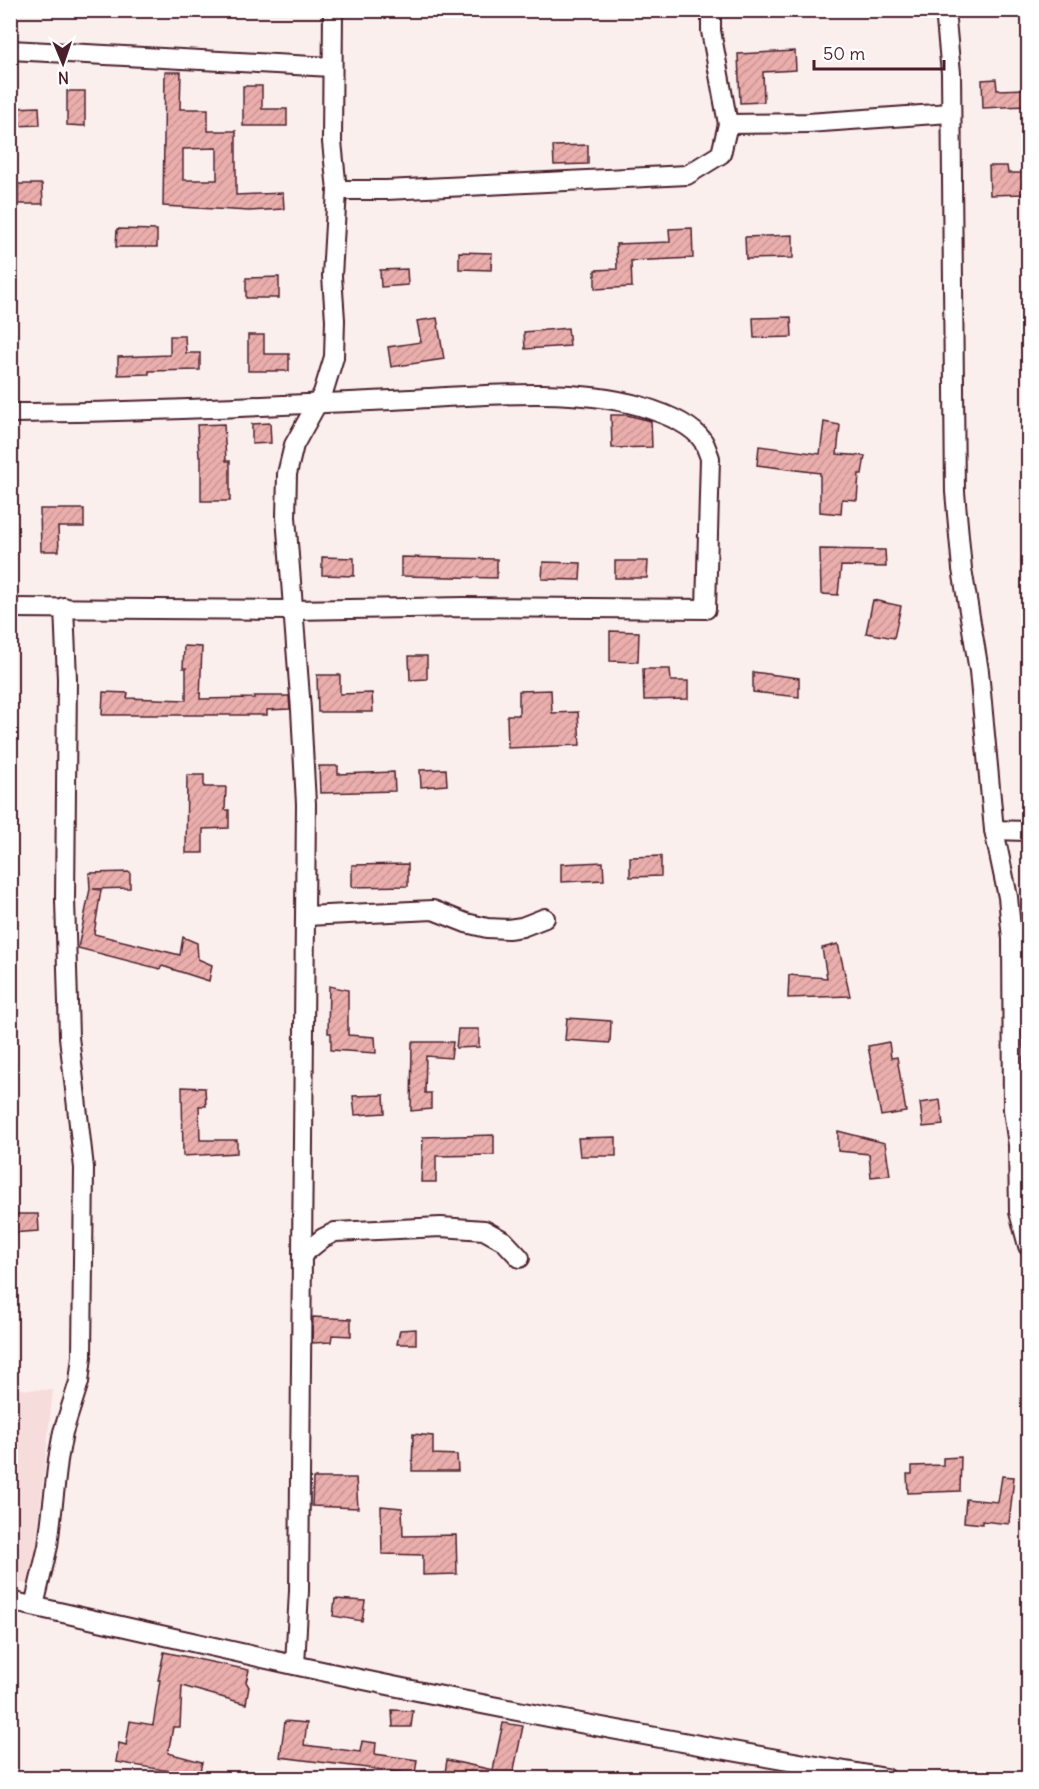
<svg xmlns="http://www.w3.org/2000/svg" width="1039" height="1789" font-family="Delius,sans-serif">
<style>
.built{fill:#f6dcda}
.building{fill:url(#building-hatch);stroke:#4a1f2b;stroke-width:1.5;fill-rule:evenodd}
.lines{fill:none;stroke-linecap:round;stroke-linejoin:round}
.minor-casing{stroke:#4a1f2b;stroke-width:22}
.minor{stroke:#fff;stroke-width:18}
</style>
<defs>
<pattern id="building-hatch" width="6" height="6" patternUnits="userSpaceOnUse" patternTransform="scale(1.5)"><rect width="6" height="6" fill="#eaaeac"/><path d="M-1 1l2-2M0 6l6-6M5 7l2-2" fill="none" stroke="#ca9594"/></pattern>
</defs>
<rect width="100%" height="100%" fill="#fbefee"/>
<filter id="ink" filterUnits="userSpaceOnUse"><feTurbulence type="fractalNoise" baseFrequency=".0167" numOctaves="2"/><feDisplacementMap in="SourceGraphic" scale="12" xChannelSelector="R" yChannelSelector="G"/><feConvolveMatrix kernelMatrix="1 2 1 2 8 2 1 2 1" color-interpolation-filters="sRGB"/></filter>
<g filter="url(#ink)">
<polygon class="built" points="11,1389 53,1390 32,1585 11,1581"/>
<g class="building">
<polygon points="795,51 796,70 763,72 764,102 740,103 738,54"/>
<path d="M165,72H181L180,109H208V131H236V195L283,193L284,209L249,211L163,206ZM217,148V180H183V149Z"/>
<polygon points="996,79 997,90 1027,89 1027,106 983,108 982,80"/>
<polygon points="243,86 262,86 262,109 287,109 287,126 243,126"/>
<polygon points="67,91 85,91 85,126 67,125"/>
<polygon points="39,107 40,125 13,126 12,108"/>
<polygon points="588,145 588,164 554,165 553,146"/>
<polygon points="989,166 1007,166 1008,173 1029,173 1029,194 990,195"/>
<polygon points="18,184 42,184 43,204 18,204"/>
<polygon points="692,228 693,258 631,261 632,287 595,289 595,270 617,269 616,244 670,242 669,229"/>
<polygon points="117,229 157,230 157,247 116,247"/>
<polygon points="793,235 793,258 746,259 745,237"/>
<polygon points="459,252 492,253 491,270 459,269"/>
<polygon points="407,269 408,285 381,287 380,270"/>
<polygon points="279,277 279,298 246,298 246,278"/>
<polygon points="791,317 792,337 754,338 753,318"/>
<polygon points="437,318 444,359 391,367 388,347 421,342 417,321"/>
<polygon points="568,328 570,346 525,349 524,332"/>
<polygon points="248,335 264,335 264,354 289,354 289,371 248,371"/>
<polygon points="170,336 185,336 186,353 200,353 200,370 149,371 149,374 118,375 118,357 170,355"/>
<polygon points="611,415 627,415 651,421 652,447 612,448"/>
<polygon points="824,422 840,425 837,454 865,456 862,474 859,474 857,500 842,499 841,514 820,512 820,473 757,465 759,446 820,454"/>
<polygon points="270,423 271,443 252,444 252,424"/>
<polygon points="224,424 226,461 230,461 230,501 201,501 201,457 199,457 197,425"/>
<polygon points="40,509 84,509 84,527 58,527 59,551 41,551"/>
<polygon points="820,549 885,550 886,567 841,566 838,595 821,594"/>
<polygon points="322,557 354,558 354,576 322,575"/>
<polygon points="401,557 497,559 497,578 401,576"/>
<polygon points="615,561 648,561 647,578 615,578"/>
<polygon points="543,562 581,563 580,580 542,579"/>
<polygon points="873,600 901,606 894,638 866,633"/>
<polygon points="610,631 639,632 638,662 610,661"/>
<polygon points="184,646 202,647 200,699 254,698 254,696 289,696 290,709 267,710 267,715 102,715 103,692 128,693 127,698 186,700 186,668 183,668"/>
<polygon points="409,656 427,656 427,679 410,680"/>
<polygon points="643,669 670,669 671,681 688,681 688,699 644,700"/>
<polygon points="753,672 799,678 799,697 753,692"/>
<polygon points="317,675 340,675 340,694 372,693 373,712 318,712"/>
<polygon points="551,690 552,713 578,712 580,745 508,748 507,715 519,715 519,691"/>
<polygon points="319,766 338,766 338,774 394,772 395,791 320,793"/>
<polygon points="446,769 447,785 421,787 420,770"/>
<polygon points="187,775 204,775 204,787 226,787 225,810 229,810 229,828 203,829 203,853 186,853"/>
<polygon points="661,856 661,876 630,877 630,857"/>
<polygon points="603,862 604,880 561,882 561,864"/>
<polygon points="408,864 408,886 352,887 352,865"/>
<polygon points="130,872 130,888 93,889 101,890 94,934 180,955 183,937 197,943 198,959 212,965 209,981 162,966 160,969 78,948 90,889 89,873"/>
<polygon points="838,944 850,996 788,998 789,975 827,978 822,948"/>
<polygon points="329,986 348,990 348,1035 375,1037 376,1053 331,1050 331,1033 328,1033"/>
<polygon points="567,1018 611,1021 610,1043 565,1040"/>
<polygon points="458,1029 479,1029 479,1047 456,1048"/>
<polygon points="412,1042 453,1042 451,1058 426,1056 425,1093 431,1093 431,1109 411,1111"/>
<polygon points="889,1042 891,1058 897,1057 906,1112 881,1116 868,1046"/>
<polygon points="182,1087 205,1088 206,1106 199,1106 200,1140 237,1140 237,1153 183,1156"/>
<polygon points="384,1095 385,1113 355,1115 353,1096"/>
<polygon points="940,1100 943,1125 923,1127 920,1103"/>
<polygon points="838,1131 885,1143 890,1175 871,1177 869,1154 838,1151"/>
<polygon points="494,1135 494,1155 436,1156 436,1182 421,1182 423,1137"/>
<polygon points="616,1137 616,1156 580,1156 578,1138"/>
<polygon points="10,1214 38,1214 39,1231 10,1233"/>
<polygon points="313,1317 351,1319 351,1336 332,1335 331,1342 312,1343"/>
<polygon points="416,1329 416,1344 397,1344 400,1330"/>
<polygon points="413,1434 433,1436 433,1454 457,1455 458,1471 412,1471"/>
<polygon points="961,1457 960,1491 908,1493 907,1474 912,1474 912,1466 943,1465 943,1458"/>
<polygon points="1002,1476 1014,1477 1009,1524 982,1521 982,1524 964,1522 966,1499 998,1502"/>
<polygon points="313,1478 356,1478 358,1508 312,1506"/>
<polygon points="381,1506 402,1508 403,1536 456,1535 457,1574 423,1575 423,1555 382,1554"/>
<polygon points="335,1599 365,1601 362,1621 333,1616"/>
<polygon points="164,1652 249,1670 246,1682 249,1687 246,1704 182,1686 180,1727 173,1727 168,1753 202,1762 199,1776 116,1762 119,1743 126,1745 130,1721 153,1725 160,1680 158,1680"/>
<polygon points="392,1710 413,1711 411,1727 393,1727"/>
<polygon points="285,1721 307,1723 304,1745 360,1752 362,1741 376,1743 375,1754 417,1760 415,1774 280,1757"/>
<polygon points="503,1723 523,1726 512,1779 444,1779 447,1760 493,1770"/>
</g>
<g class="lines">
<g class="minor-casing">
<g id="minor">
<polyline points="945,10 951,73 955,492 962,569 979,671 994,830 1008,897 1012,939 1013,1110 1018,1145 1019,1212 1028,1246"/>
<polyline points="10,50 332,67"/>
<polyline points="728,124 808,123 950,113"/>
<polyline points="337,190 386,190 687,175 721,154 728,124 711,31 711,10"/>
<path d="M10,413C138,412 265,406 392,400C467,397 568,385 640,406C660,412 691,423 703,441C706,446 708,453 710,458L706,609L464,607L293,610L10,608"/>
<polyline points="994,830 1028,831"/>
<polyline points="306,916 433,910 466,923 487,928 508,929 522,927 545,918"/>
<polyline points="302,1255 323,1238 335,1232 441,1227 484,1230 504,1241 520,1258"/>
<path d="M10,1601C105,1622 199,1644 294,1665C490,1708 688,1744 886,1778"/>
<polyline points="34,1606 48,1546 58,1460 63,1432 79,1382 82,1356 84,1168 69,1037 65,900 67,679 64,607"/>
<polyline points="295,1665 299,1591 306,804 301,710 286,517 287,474 294,445 323,393 334,357 335,320 332,276 337,190 332,142 333,10"/>
</g>
</g>
<use href="#minor" class="minor"/>
</g>
</g>
<rect width="1039" height="1789" fill="none" stroke="#fff" stroke-width="36"/>
<rect x="18" y="18" width="1003" height="1753" fill="none" stroke="#4a1f2b" stroke-width="2" filter="url(#ink)"/>
<g transform="translate(63 63) rotate(178)" stroke="#ffffff" stroke-width="4.5" paint-order="stroke">
<path d="M0-4.5L10 22L0 15L-10 22Z" fill="#4a1f2b"/>
<text y="-9" font-size="16" font-weight="bold" text-anchor="middle" fill="#4a1f2b">N</text>
</g>
<path d="M814 60v9h130v-9" fill="none" stroke="#4a1f2b" stroke-width="3"/>
<text x="823" y="60" font-size="18" fill="#4a1f2b" stroke="#ffffff" stroke-width="4.5" paint-order="stroke">50 m</text>
</svg>
